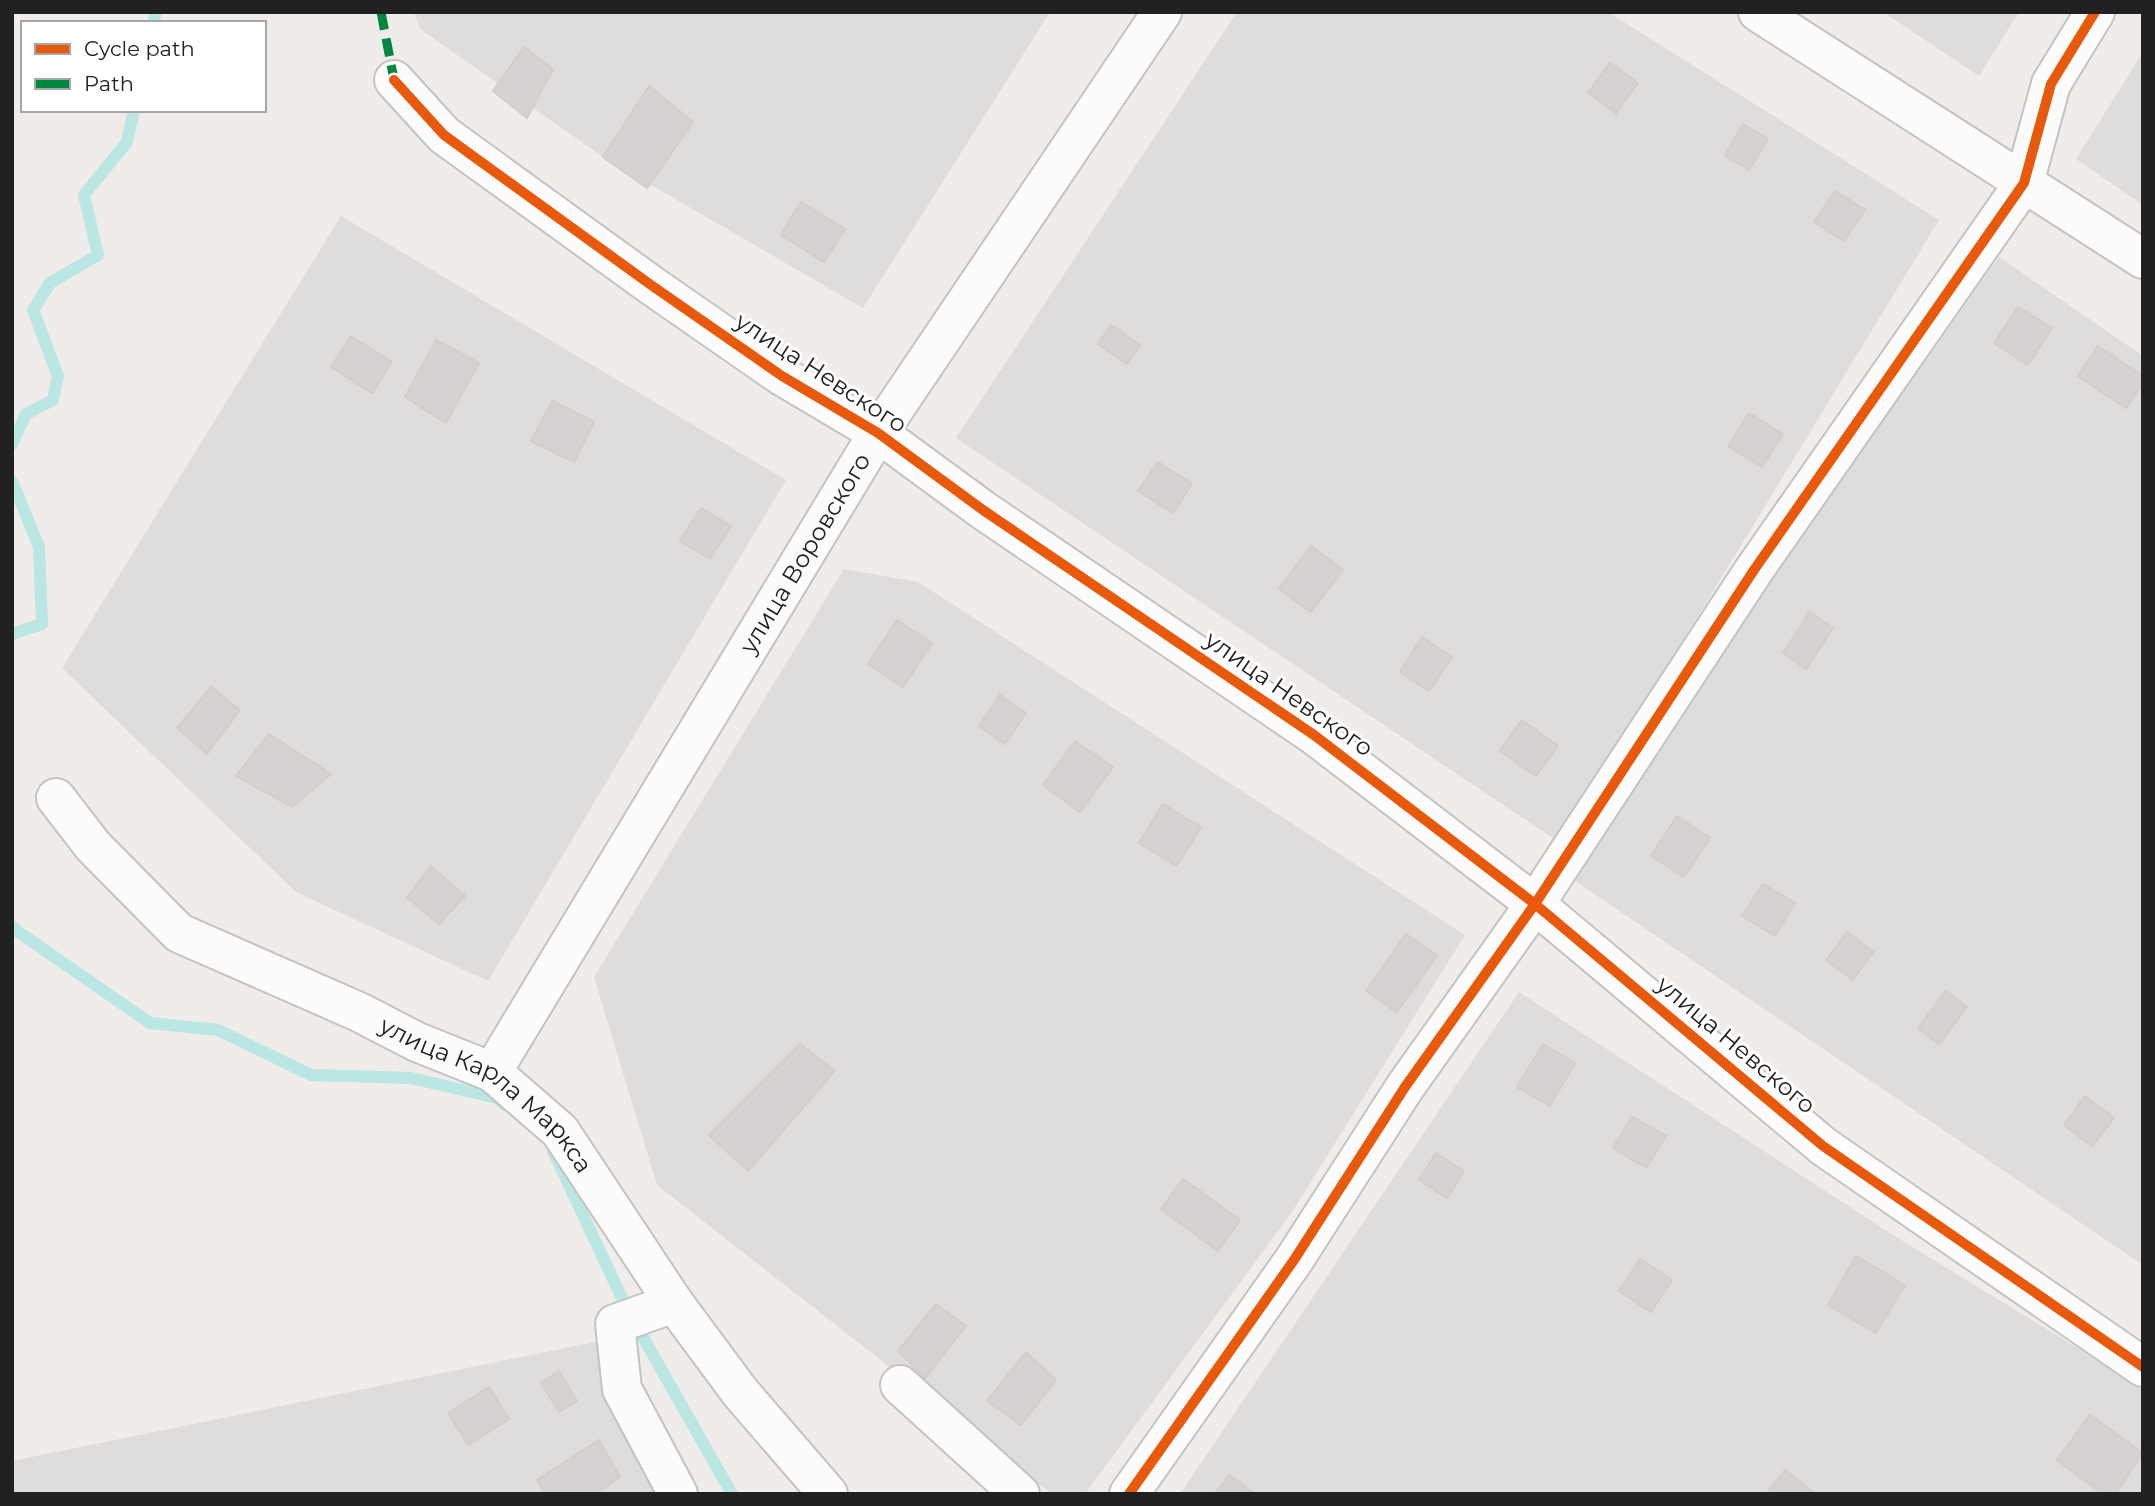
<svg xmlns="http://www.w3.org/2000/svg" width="2155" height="1506" font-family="Montserrat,sans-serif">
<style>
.residential{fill:#dfdcdc}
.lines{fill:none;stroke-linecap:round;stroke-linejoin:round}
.stream{stroke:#bae6e3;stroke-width:12}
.building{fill:#d6d2d1;stroke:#d3cdcb;stroke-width:2}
.street-casing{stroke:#c5c3c2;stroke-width:42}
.street{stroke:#fdfcfc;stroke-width:38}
.quiet{stroke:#00873e;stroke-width:9;stroke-dasharray:18 9;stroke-linecap:butt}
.cycleway-casing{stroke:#fff;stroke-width:15}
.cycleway{stroke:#e8590c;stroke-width:10}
.labels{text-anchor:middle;stroke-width:6;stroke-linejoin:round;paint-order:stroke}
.street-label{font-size:24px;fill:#212121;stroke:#fff}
</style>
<rect width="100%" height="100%" fill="#efecea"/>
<g class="residential">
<polygon points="414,12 1050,12 863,308 603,157 420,29"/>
<polygon points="1237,12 1608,12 1939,220 1560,843 956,438"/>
<polygon points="1883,12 2019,12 1979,76"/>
<polygon points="2143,52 2143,205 2076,159"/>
<polygon points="341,216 786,480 488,981 296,892 62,668"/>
<polygon points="1999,257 2143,356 2143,1265 1572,879 1794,547"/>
<polygon points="844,569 918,582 1465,935 1292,1212 1085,1494 1052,1494 657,1185 594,977"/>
<polygon points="1519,992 1896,1237 2143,1388 2143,1494 1180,1494"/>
<polygon points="600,1341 660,1494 12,1494 12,1461"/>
</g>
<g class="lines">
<g class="stream">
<polyline points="153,23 156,12"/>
<polyline points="12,444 26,414 53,400 58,376 33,310 50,283 98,255 84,195 127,142 134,110"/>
<polyline points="12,481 39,547 42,624 12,634"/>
<polyline points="12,926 17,931 150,1023 218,1030 311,1075 411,1078 497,1098 505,1105"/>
<polyline points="553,1151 627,1309 732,1494"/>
</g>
</g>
<g class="building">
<polygon points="524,47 553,69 527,118 493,91"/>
<polygon points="1610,63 1638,83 1616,113 1588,93"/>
<polygon points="649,86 693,122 647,188 603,157"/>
<polygon points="1743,124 1768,139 1749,170 1725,156"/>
<polygon points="1835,191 1865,210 1844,241 1814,222"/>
<polygon points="801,202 845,229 824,262 781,235"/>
<polygon points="2018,307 2052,328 2028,365 1994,343"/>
<polygon points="1111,325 1140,345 1127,364 1098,344"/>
<polygon points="351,336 392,362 372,393 331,367"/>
<polygon points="436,340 479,363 446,423 405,397"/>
<polygon points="2098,346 2143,376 2143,383 2126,408 2078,376"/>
<polygon points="552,401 594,422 574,462 531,441"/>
<polygon points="1749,413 1783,434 1762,467 1728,446"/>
<polygon points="1158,462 1192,484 1173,513 1138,491"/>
<polygon points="701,508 731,526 710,559 680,541"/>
<polygon points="1311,546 1343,570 1311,612 1279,589"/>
<polygon points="1810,612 1833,628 1806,669 1783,653"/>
<polygon points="897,620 932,643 903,687 868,664"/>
<polygon points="1422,637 1452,657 1429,691 1400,672"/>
<polygon points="211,687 240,710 207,754 177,728"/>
<polygon points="1000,695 1026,713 1005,744 979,726"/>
<polygon points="1522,720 1558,746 1536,776 1500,751"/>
<polygon points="269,734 331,774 292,807 236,776"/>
<polygon points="1075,741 1113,767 1080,812 1043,785"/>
<polygon points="1163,804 1201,827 1177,866 1139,843"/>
<polygon points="1677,816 1710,838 1684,877 1651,856"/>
<polygon points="431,866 465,896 439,924 407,897"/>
<polygon points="1763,884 1795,903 1775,936 1742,916"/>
<polygon points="1847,932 1873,952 1853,980 1826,960"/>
<polygon points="1406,934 1437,955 1397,1012 1366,991"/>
<polygon points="1946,991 1967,1007 1939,1044 1918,1028"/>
<polygon points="800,1044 835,1071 748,1171 709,1135"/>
<polygon points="1543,1044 1575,1063 1550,1106 1517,1087"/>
<polygon points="2085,1096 2114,1118 2092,1146 2064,1125"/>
<polygon points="1632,1116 1666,1136 1646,1168 1613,1148"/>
<polygon points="1436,1153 1464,1171 1447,1198 1419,1180"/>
<polygon points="1183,1179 1240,1220 1218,1251 1161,1209"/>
<polygon points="1856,1256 1905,1285 1876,1333 1828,1305"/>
<polygon points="1640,1259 1672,1280 1651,1312 1619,1291"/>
<polygon points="936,1304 966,1326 925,1378 898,1351"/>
<polygon points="1026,1352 1056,1380 1021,1425 987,1401"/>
<polygon points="559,1371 577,1401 559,1412 541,1383"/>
<polygon points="489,1387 509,1419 468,1445 448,1413"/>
<polygon points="2090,1415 2143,1453 2115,1494 2103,1494 2057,1460"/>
<polygon points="599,1440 620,1477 595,1494 545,1494 537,1480"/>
<polygon points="1785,1470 1816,1494 1766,1494"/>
<polygon points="1229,1475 1255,1494 1215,1494"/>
</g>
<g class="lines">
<g class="street-casing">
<g id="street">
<polyline points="1758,12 2143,259"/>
<polyline points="394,80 444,135 651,285 782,376 878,433 983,510 1314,735 1535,904 1823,1146 2143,1367"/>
<path id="s1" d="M56,798L93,846L179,933L359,1012L417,1042L492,1072L560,1131L674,1303L740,1392L828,1494"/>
<path id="s2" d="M492,1072L878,433L1162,12"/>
<polyline points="674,1303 615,1324 622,1389 678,1494"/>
<polyline points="900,1385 1020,1494"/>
<polyline points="1129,1494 1294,1260 1405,1087 1535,904 1754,570 2024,183 2051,84 2095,12"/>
</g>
</g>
<use href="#street" class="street"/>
<polyline class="quiet" points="381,12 394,80"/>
<g class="cycleway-casing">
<g id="cycleway">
<polyline points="394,80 444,135 651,285 782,376 878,433 983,510 1314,735 1535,904 1823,1146 2143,1367"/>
<polyline points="1129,1494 1294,1260 1405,1087 1535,904 1754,570 2024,183 2051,84 2095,12"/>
</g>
</g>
<use href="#cycleway" class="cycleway"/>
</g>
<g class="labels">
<g class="street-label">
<text transform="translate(821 373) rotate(33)" y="8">улица Невского</text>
<text dy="8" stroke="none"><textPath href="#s2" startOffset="606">улица Воровского</textPath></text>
<text transform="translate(1289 694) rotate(35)" y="8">улица Невского</text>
<text transform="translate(1736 1045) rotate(40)" y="8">улица Невского</text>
<text dy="8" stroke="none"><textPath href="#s1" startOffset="534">улица Карла Маркса</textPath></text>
</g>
</g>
<rect width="2155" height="1506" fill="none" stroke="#212121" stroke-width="28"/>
<rect x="21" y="21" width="245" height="91" fill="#ffffff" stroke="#a6a6a6" stroke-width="2"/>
<rect x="35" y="44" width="35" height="10" fill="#e8590c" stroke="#a6a6a6" stroke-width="2"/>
<text x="84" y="56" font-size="21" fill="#212121">Cycle path</text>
<rect x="35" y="79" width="35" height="10" fill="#00873e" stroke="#a6a6a6" stroke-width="2"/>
<text x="84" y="91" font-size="21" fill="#212121">Path</text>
</svg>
